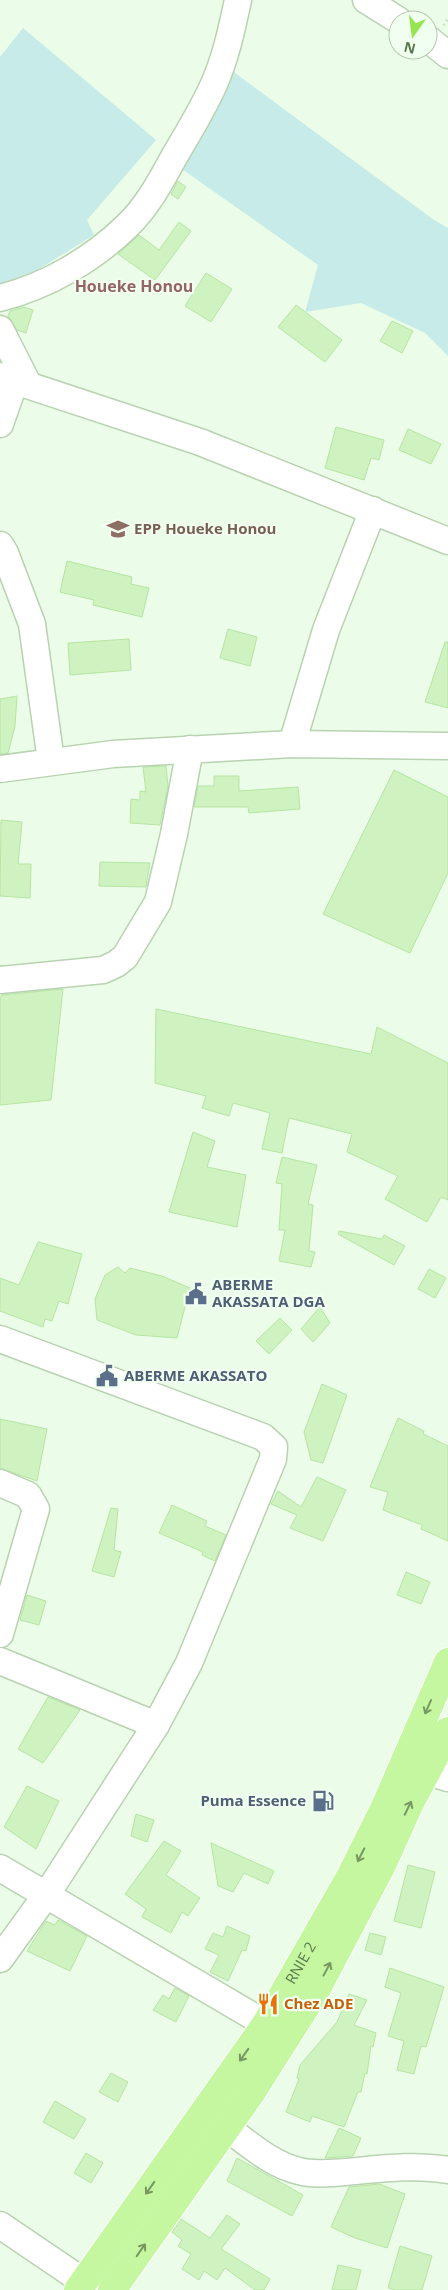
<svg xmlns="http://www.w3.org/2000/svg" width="448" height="2290" font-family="'Open Sans',sans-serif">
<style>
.green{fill:#c7ebe8}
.building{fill:#cff2c1;stroke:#b6e5a1}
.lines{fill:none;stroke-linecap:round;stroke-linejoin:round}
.minor-casing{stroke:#b9d2b1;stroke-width:29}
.highway-casing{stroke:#fff;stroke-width:30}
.path{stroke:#b3d8a3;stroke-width:3;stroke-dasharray:1 4;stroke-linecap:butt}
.minor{stroke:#fff;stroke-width:26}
.highway{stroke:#c5f7a0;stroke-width:28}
.oneway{stroke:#769861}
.labels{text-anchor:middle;stroke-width:4.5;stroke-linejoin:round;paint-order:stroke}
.education-label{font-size:15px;font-weight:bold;fill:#785e54;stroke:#f1fff0;text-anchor:start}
.service-label{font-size:15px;font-weight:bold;fill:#4e5e75;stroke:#f1fff0;text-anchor:start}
.street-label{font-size:15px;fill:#5b784c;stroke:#f1fff0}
.food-label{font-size:15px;font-weight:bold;fill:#c56008;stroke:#f1fff0;text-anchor:start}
.neighbourhood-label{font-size:16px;font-weight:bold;fill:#946466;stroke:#f1fff0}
</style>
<rect width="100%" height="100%" fill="#ebfde9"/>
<g class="green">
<polygon points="23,28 156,140 87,220 94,235 0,293 0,57"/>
<polygon points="231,70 434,220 448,228 448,356 425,333 361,303 305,312 318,265 172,162"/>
</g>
<g class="building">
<polygon points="178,181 186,187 178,199 171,194"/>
<polygon points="179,222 191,231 155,280 118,254 139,235 159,250"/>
<polygon points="206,273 232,289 211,322 185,306"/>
<polygon points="296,305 342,340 325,362 278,327"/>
<polygon points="24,307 33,310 26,333 17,330 8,316 10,311"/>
<polygon points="392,321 413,331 402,353 380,341"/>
<polygon points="336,427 384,440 379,460 371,458 364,480 325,468"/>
<polygon points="408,429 441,444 431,464 399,450"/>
<polygon points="67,561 132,577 131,584 149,588 142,617 93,605 94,600 60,592"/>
<polygon points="228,629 257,637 250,666 220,658"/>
<polygon points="129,639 131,670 70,675 68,643"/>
<polygon points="445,642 448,642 448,708 425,702"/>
<polygon points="17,696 15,726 8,753 0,754 0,699"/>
<polygon points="166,766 168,786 160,825 130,823 131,799 140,800 140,791 146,792 143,767"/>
<polygon points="394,770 448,797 448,873 410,953 323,914"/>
<polygon points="214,776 239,776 239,791 298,787 300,809 249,813 248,807 194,807 198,786 214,786"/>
<polygon points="1,820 22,822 18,864 31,864 30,898 0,896"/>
<polygon points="100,862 150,863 146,887 99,886"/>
<polygon points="63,989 51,1100 0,1105 0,998 2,995"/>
<polygon points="156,1009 371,1054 377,1027 448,1063 448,1200 441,1197 427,1222 385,1199 398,1176 347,1152 352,1134 289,1118 282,1153 262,1149 270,1113 233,1103 229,1116 202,1108 206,1096 155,1083"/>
<polygon points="193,1132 215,1141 207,1167 246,1175 237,1227 169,1212"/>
<polygon points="282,1157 317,1165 308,1204 313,1205 309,1251 315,1252 311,1267 279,1261 285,1230 279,1230 282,1184 276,1183"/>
<polygon points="339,1231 382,1239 384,1235 405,1246 394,1265 338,1234"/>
<polygon points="38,1242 82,1254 68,1304 59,1301 52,1321 45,1319 43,1327 0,1311 0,1278 19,1285"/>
<polygon points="118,1267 125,1273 130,1268 162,1276 190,1288 177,1338 136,1335 97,1320 95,1299 105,1275"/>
<polygon points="429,1269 446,1278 435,1298 418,1289"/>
<polygon points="320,1307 330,1323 313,1342 301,1329"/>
<polygon points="280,1318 292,1330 269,1354 256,1341"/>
<polygon points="322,1384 347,1395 323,1463 311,1460 304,1432"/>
<polygon points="398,1418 424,1431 423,1434 448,1446 448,1541 421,1529 422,1525 383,1510 388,1492 370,1487"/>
<polygon points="0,1419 47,1429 37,1481 0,1468"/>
<polygon points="317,1477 346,1490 323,1541 290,1528 297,1515 271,1504 278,1491 301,1507"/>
<polygon points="172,1505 207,1521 205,1526 226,1535 215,1561 202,1555 203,1552 159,1533"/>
<polygon points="111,1508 118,1509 114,1550 121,1552 114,1577 92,1571"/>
<polygon points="406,1572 430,1582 421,1604 397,1595"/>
<polygon points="27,1595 46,1601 39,1625 20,1620"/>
<polygon points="48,1697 80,1710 43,1763 18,1749"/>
<polygon points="27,1786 59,1801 36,1849 4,1827"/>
<polygon points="136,1814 154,1820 147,1842 131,1836"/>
<polygon points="164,1841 181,1851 166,1875 200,1898 188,1916 182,1912 171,1933 142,1917 146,1909 125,1894"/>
<polygon points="211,1843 274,1871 268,1884 244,1873 233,1892 218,1886"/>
<polygon points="408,1865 435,1872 421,1928 394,1921"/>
<polygon points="58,1920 87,1936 70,1971 27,1951 46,1921 55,1925"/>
<polygon points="227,1926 250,1936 246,1951 242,1950 228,1981 210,1972 219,1955 205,1949 213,1933 223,1937"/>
<polygon points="370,1933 386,1937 381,1955 365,1950"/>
<polygon points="390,1968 444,1987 426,2047 421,2046 414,2074 397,2070 404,2041 388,2036 401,1993 385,1987"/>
<polygon points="175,1988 189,1996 176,2022 153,2010 163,1995 169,1999"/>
<polygon points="349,1994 367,2000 354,2025 376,2033 373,2047 371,2046 367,2074 365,2073 361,2092 358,2092 344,2127 312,2116 310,2122 286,2112 299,2079 297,2078 300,2065 337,2022"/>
<polygon points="111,2073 128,2082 118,2102 99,2092"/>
<polygon points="55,2101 86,2119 74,2139 43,2122"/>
<polygon points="339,2128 361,2138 353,2156 325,2158"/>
<polygon points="86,2153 103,2163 91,2183 74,2173"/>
<polygon points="237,2158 303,2195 292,2216 227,2181"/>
<polygon points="379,2184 405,2194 387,2248 355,2238 331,2227 349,2187"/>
<polygon points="227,2215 240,2224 221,2249 270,2279 264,2290 255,2290 225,2268 217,2280 204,2271 199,2280 182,2269 191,2254 178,2246 182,2240 172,2232 181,2219 210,2238"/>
<polygon points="400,2246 432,2256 422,2290 395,2290 388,2288"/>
<polygon points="338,2265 361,2270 356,2290 332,2290"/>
</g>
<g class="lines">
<g class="minor-casing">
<g id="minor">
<polyline points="366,0 398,20"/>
<polyline points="428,39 448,55"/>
<path d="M0,298C47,286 92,260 127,226C147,207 161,181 174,157C188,133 203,109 214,84C226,57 232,28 238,0"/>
<polyline points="0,329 28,384"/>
<polyline points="0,376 200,442 448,541"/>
<polyline points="0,424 15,381"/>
<polyline points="0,545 5,553 32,624 51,761"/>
<polyline points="292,744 326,630 373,510"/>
<polyline points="0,769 113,754 292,744 448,746"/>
<polyline points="0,980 103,970 116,964 125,957 158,902 174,834 190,749"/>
<polyline points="0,1339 263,1437 274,1447 273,1459 189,1663 156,1725 47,1894 0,1959"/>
<polyline points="0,1483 28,1495 36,1509 0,1634"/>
<polyline points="0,1661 156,1725"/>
<polyline points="428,1772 448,1778"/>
<polyline points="0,1868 266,2024"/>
<path d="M227,2128C249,2144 272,2165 299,2171C313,2175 330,2173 345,2172C379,2169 414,2164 448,2170"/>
<polyline points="0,2225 84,2282"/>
</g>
</g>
<g class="highway-casing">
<g id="highway">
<path id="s1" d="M78,2290L266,2024L350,1877L384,1809L448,1662"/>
<polyline points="112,2290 251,2093 315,1992 382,1865 409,1805 448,1731"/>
</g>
</g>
<polyline class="path" points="444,25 448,18"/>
<use href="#minor" class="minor"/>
<use href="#highway" class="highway"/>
</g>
<defs><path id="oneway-shaft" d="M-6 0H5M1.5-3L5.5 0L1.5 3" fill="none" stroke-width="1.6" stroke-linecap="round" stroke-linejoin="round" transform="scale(1.25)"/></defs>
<g class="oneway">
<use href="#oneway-shaft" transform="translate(428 1707) rotate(114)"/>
<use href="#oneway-shaft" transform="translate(408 1808) rotate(-64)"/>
<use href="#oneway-shaft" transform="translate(361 1855) rotate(117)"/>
<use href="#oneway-shaft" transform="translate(327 1969) rotate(-62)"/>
<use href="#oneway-shaft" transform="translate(244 2055) rotate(125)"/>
<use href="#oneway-shaft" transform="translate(150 2188) rotate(125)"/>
<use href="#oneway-shaft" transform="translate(141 2250) rotate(-55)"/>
</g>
<defs>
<g id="school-bare" transform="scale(1.725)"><path d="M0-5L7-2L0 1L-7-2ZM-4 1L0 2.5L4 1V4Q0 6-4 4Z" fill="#8d6e63" stroke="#f1fff0" stroke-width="2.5" paint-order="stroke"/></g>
<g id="civic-bare" transform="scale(1.725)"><path d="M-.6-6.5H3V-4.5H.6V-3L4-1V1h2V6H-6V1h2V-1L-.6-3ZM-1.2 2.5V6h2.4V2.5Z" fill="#5c6f8a" stroke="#f1fff0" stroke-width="2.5" paint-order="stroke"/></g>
<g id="fuel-bare" transform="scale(1.725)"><path d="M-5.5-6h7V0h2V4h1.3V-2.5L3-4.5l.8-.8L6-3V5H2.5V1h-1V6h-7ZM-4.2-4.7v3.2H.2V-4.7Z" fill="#5c6f8a" stroke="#f1fff0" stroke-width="2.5" paint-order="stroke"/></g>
<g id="restaurant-bare" transform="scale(1.725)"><path d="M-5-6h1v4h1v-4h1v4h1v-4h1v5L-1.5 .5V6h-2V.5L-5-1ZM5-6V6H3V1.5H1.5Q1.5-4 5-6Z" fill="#e8710a" stroke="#f1fff0" stroke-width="2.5" paint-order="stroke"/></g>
</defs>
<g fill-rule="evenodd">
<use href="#school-bare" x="118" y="529"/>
<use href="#civic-bare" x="196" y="1294"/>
<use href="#civic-bare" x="107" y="1376"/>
<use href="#fuel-bare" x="323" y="1801"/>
<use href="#restaurant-bare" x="268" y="2004"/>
</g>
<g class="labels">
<g class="education-label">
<text x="134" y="534">EPP Houeke Honou</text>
</g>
<g class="service-label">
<text x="212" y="1290">ABERME<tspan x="212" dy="17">AKASSATA DGA</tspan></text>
<text x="124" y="1381">ABERME AKASSATO</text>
<text x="306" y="1806" text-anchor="end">Puma Essence</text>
</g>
<g class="street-label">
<text dy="5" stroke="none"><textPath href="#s1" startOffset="396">RNIE 2</textPath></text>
</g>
<g class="food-label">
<text x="284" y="2009">Chez ADE</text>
</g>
<g class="neighbourhood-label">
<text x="134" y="292">Houeke Honou</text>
</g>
</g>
<g transform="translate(413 35) rotate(194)"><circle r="24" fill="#f1fff0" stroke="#b5c9ae"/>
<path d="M0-4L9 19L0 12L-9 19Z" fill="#96e64f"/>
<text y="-8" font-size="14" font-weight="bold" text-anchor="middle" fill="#5b784c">N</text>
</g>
</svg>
